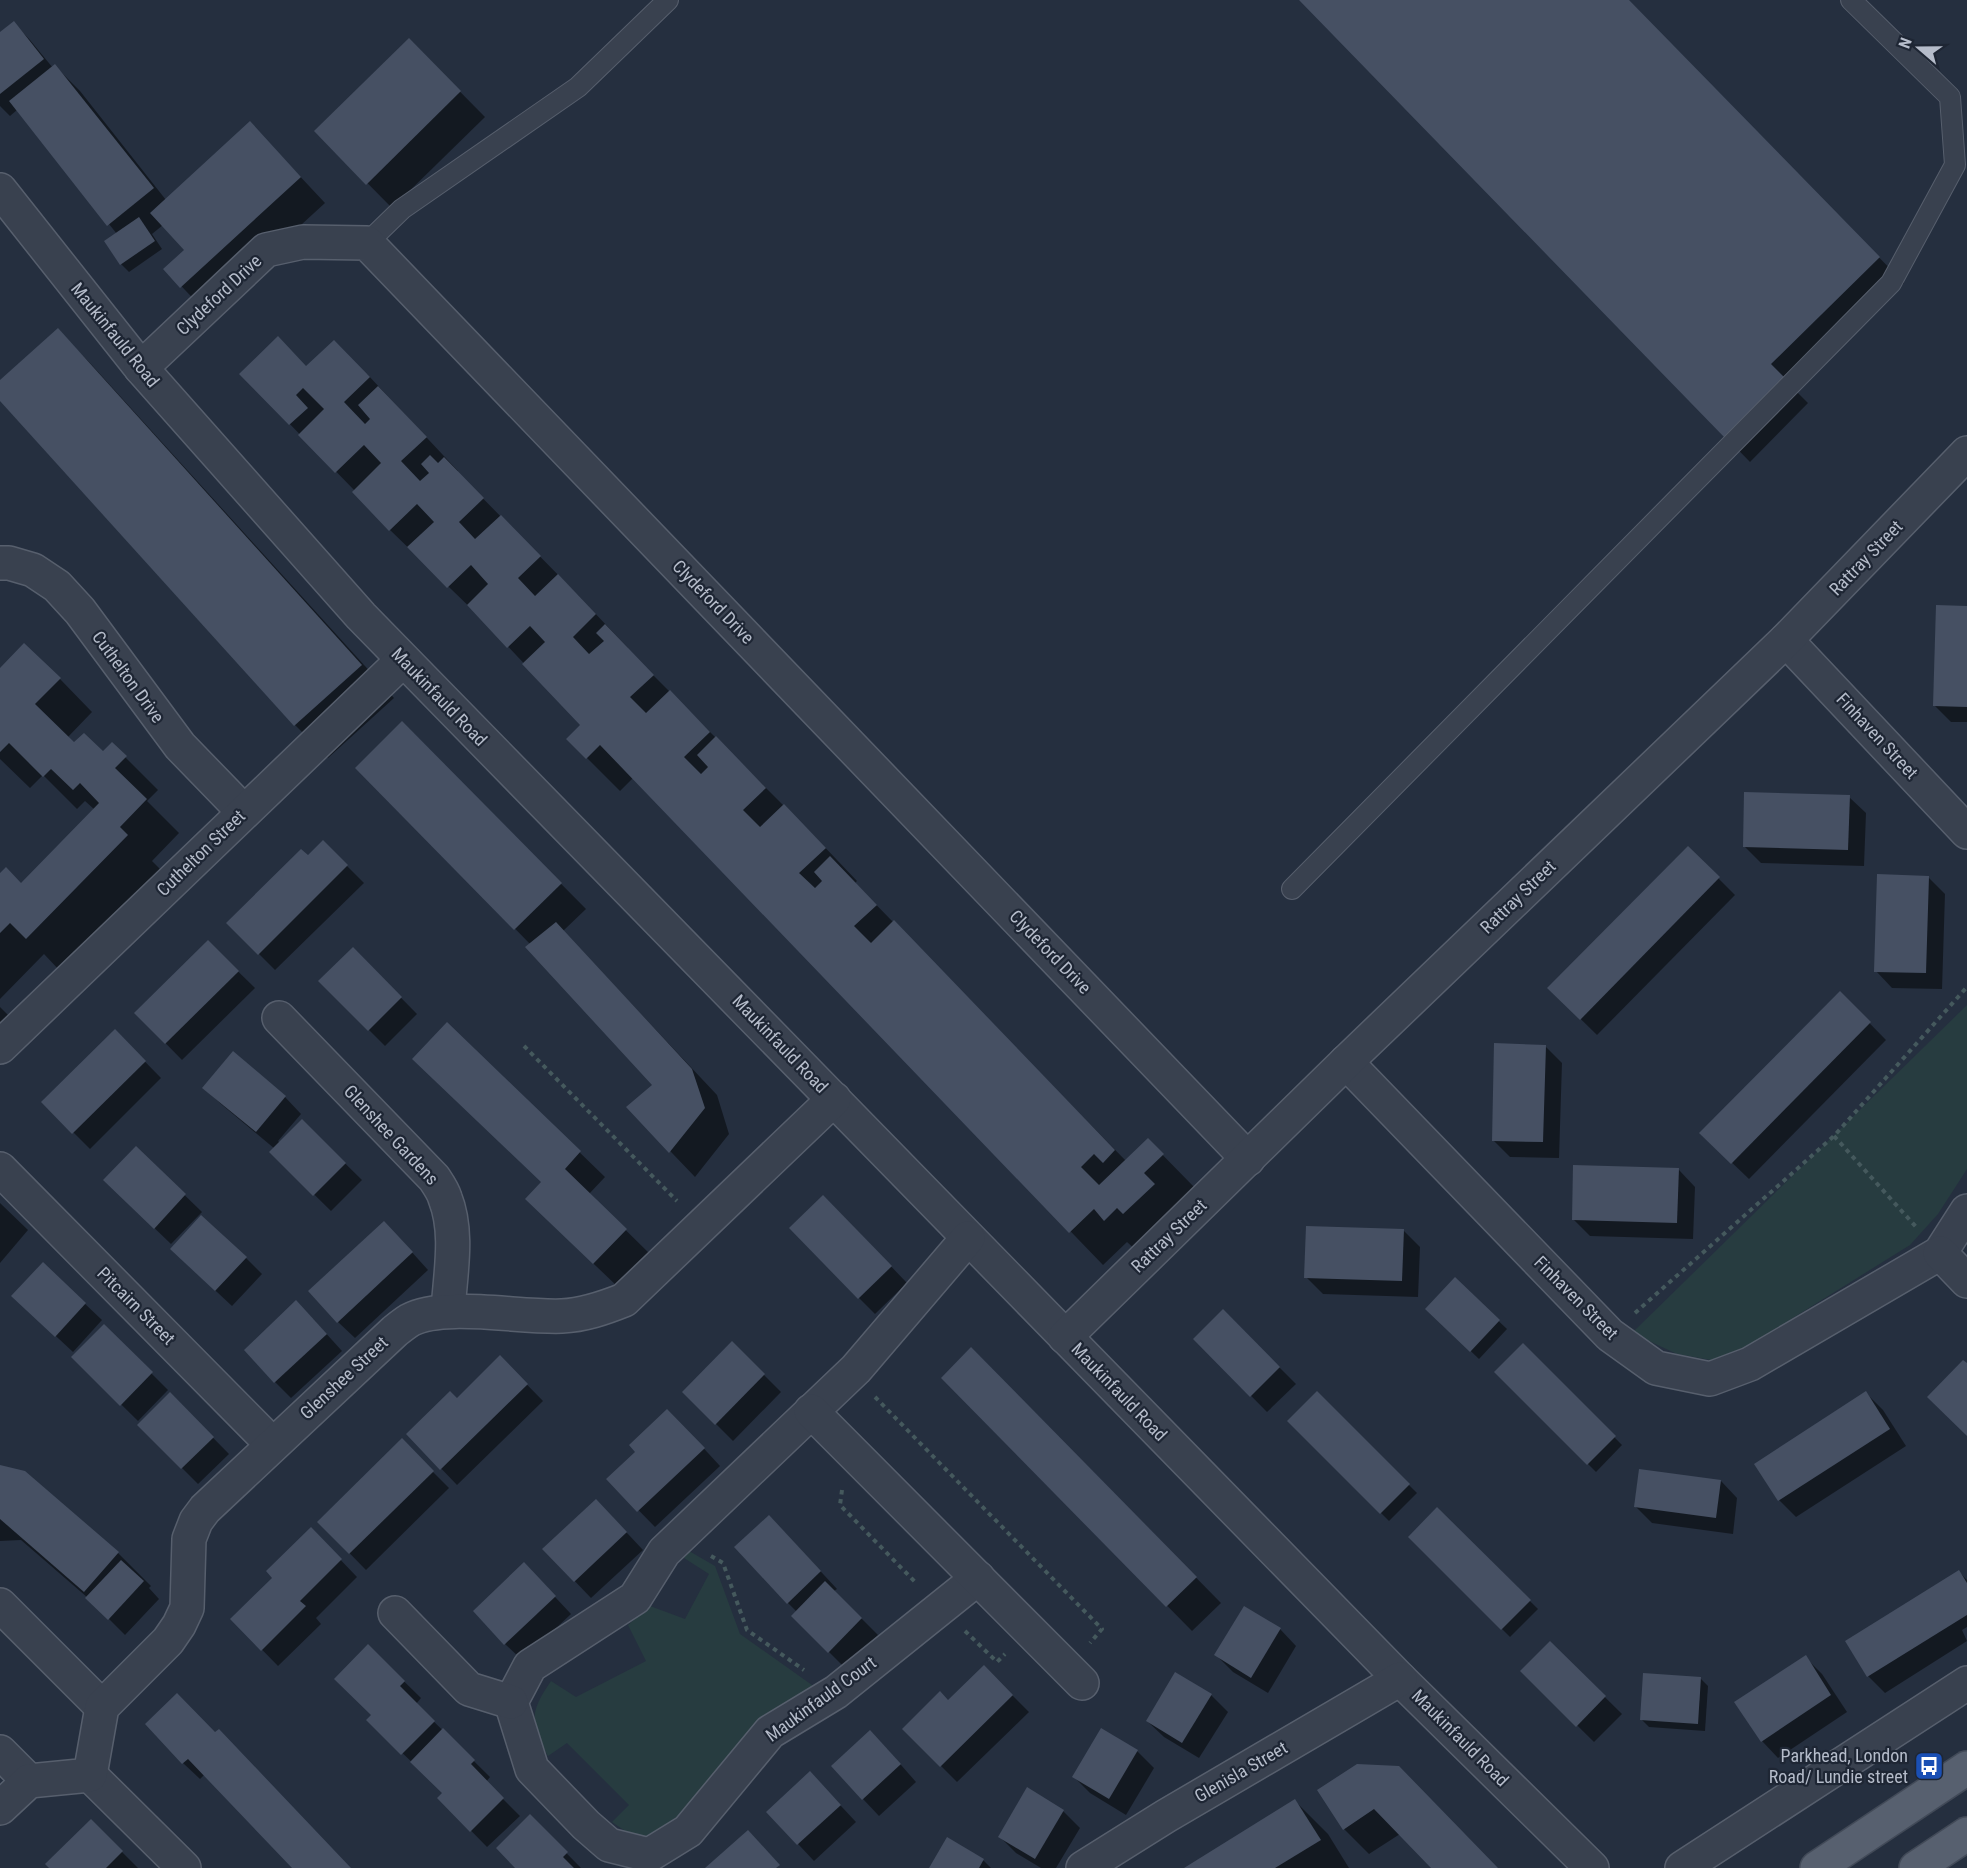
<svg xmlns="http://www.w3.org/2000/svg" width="1967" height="1868" font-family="'Roboto Condensed',sans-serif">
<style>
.green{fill:#273c40}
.shadow{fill:#0007}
.building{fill:#465063}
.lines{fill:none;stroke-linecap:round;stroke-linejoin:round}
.lane-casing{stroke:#575f6d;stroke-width:22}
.street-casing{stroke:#575f6d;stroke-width:36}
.primary-casing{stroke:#424a58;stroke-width:36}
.path{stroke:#45595d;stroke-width:4;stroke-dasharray:4.5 4.5;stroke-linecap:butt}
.lane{stroke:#39414f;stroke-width:20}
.street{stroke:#39414f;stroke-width:33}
.primary{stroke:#57606f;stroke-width:33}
.labels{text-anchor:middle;stroke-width:4.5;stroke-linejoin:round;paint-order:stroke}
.street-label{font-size:18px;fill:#b5bcca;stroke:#1e2634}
.poi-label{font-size:18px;fill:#b5bcca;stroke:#1e2634;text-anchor:end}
</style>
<rect width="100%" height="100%" fill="#252f3f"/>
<g class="green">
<polygon points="1967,1005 1967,1169 1938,1214 1910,1245 1722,1362 1677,1354 1632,1333"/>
<path d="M689,1551L715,1566L740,1634L819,1690L686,1821L652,1841L634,1837L612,1822L629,1805L567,1743L548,1756C530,1723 529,1713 551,1681L576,1697L646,1661L628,1625L650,1606L685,1619L709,1574L684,1558Z"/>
</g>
<g class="shadow">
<polygon points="1301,0 1628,0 1904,283 1794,389 1808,403 1750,462"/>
<polygon points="14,23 30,40 53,68 55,66 80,91 166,200 250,123 325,203 206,312 165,269 186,250 163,225 152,234 162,249 129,272 121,264 117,234 17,110 10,116 0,106 0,34"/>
<polygon points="409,40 485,117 392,208 316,131"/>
<polygon points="58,330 90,363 394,698 328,758 295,725 0,399 0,382"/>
<polygon points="307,367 367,374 458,471 457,472 573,590 628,648 627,649 817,839 857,881 855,883 1126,1161 1148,1140 1195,1188 1138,1252 1127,1242 1103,1265 633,778 620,791 568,739 582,725 482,619 390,530 354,492 355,491 241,374"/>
<polygon points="1967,607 1967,722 1951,722 1934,705"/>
<polygon points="0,670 60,679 92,712 67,738 74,745 103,753 112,744 158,790 147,801 179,833 152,861 160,869 60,971 44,954 0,999 0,875 21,885 95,810 85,801 77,809 43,775 30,788 0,759"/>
<polygon points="402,723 586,909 563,931 717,1095 729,1134 695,1177 628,1107 654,1085 530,944 357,768"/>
<polygon points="1849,797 1866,813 1864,866 1761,863 1744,846"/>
<polygon points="323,842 364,883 275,970 228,923 308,857"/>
<polygon points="1688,848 1735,895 1597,1035 1549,988"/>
<polygon points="1928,877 1945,894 1942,989 1892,988 1876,971"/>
<polygon points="208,942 255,988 182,1060 136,1013"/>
<polygon points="353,949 417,1014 385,1046 320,981"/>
<polygon points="1840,993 1886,1040 1749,1179 1701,1133"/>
<polygon points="0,1007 9,1016 0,1025"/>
<polygon points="447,1024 605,1177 589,1194 651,1255 619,1288 552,1224 542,1183"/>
<polygon points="115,1031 161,1078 90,1149 43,1102"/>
<polygon points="1545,1046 1562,1063 1559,1158 1510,1157 1493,1140"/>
<polygon points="204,1088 285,1097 301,1114 278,1141 280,1143 302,1121 362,1180 331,1211 271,1152 275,1149 221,1104"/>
<polygon points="136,1148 202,1212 171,1244 122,1197"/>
<polygon points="1679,1170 1695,1187 1693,1239 1590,1236 1573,1219"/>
<polygon points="0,1203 28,1230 0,1263"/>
<polygon points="840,1213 907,1283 875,1314 859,1298"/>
<polygon points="1403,1230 1420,1247 1418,1297 1323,1294 1306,1277"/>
<polygon points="400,1239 428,1270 355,1338 338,1322"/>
<polygon points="246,1258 262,1274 232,1306 188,1265"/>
<polygon points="43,1264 102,1320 73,1352 30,1312"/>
<polygon points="1455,1280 1507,1329 1479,1359 1427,1309"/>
<polygon points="1223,1311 1296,1384 1267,1412 1195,1339"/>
<polygon points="313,1319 342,1351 291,1398 275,1382"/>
<polygon points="104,1326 168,1390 138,1421 73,1357"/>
<polygon points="732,1343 781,1392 733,1441 684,1392"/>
<polygon points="1523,1345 1622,1445 1596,1472 1496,1372"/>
<polygon points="500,1357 543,1401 457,1485 408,1434 457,1400"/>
<polygon points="996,1374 1221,1603 1192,1631 943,1378"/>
<polygon points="1866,1393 1883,1410 1906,1446 1796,1517 1779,1500"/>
<polygon points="170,1394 229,1454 198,1484 139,1425"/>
<polygon points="1317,1394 1417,1493 1389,1521 1289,1421"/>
<polygon points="684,1427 720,1466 655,1527 608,1479"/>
<polygon points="402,1441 449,1488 366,1570 319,1522"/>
<polygon points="0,1467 118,1553 151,1586 149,1588 159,1599 125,1635 88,1598 21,1540 0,1541"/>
<polygon points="1721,1481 1737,1498 1733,1534 1652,1523 1635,1506"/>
<polygon points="1437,1510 1538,1609 1510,1637 1410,1537"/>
<polygon points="612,1517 643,1550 591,1598 544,1549"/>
<polygon points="311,1529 357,1577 316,1618 321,1624 278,1666 232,1619 274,1578"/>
<polygon points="785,1533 837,1589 834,1591 878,1635 845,1668 793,1616 797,1612 788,1603"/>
<polygon points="1959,1572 1967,1580 1967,1627 1962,1630 1967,1641 1885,1693 1868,1676"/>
<polygon points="540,1581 571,1614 522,1660 505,1644"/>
<polygon points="1280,1629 1296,1646 1268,1693 1233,1672 1216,1655"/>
<polygon points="1550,1643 1622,1714 1594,1742 1522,1671"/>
<polygon points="368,1646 421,1698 416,1704 490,1777 486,1782 520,1816 487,1847 439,1798 444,1793 368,1720 373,1715"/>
<polygon points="1805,1657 1822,1674 1847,1712 1778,1758 1762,1741"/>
<polygon points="984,1667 1029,1712 957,1782 904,1729 948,1701"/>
<polygon points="1700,1678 1708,1686 1705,1731 1649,1727 1641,1719"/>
<polygon points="177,1695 350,1868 294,1868 205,1774 200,1779 183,1763"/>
<polygon points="1211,1695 1228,1712 1199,1758 1164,1737 1147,1721"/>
<polygon points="887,1749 916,1782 879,1816 863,1799"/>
<polygon points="1137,1751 1154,1768 1126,1815 1090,1793 1074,1777"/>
<polygon points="1357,1765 1497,1868 1433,1868 1400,1834 1369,1854 1344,1829 1319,1791"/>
<polygon points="826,1790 856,1822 814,1861 768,1812"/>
<polygon points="1295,1801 1328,1834 1349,1868 1187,1868"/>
<polygon points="1063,1811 1080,1828 1056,1868 1041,1868 1016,1853 1000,1837"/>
<polygon points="530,1816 581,1868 517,1868"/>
<polygon points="91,1821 138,1868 51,1868"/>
<polygon points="948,1839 984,1861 991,1868 931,1868"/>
</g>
<g class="building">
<polygon points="1299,0 1629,0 1880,257 1771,364 1784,377 1725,438"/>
<polygon points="14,21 44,59 0,94 0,32"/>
<polygon points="409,38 461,91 366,185 314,131"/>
<polygon points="55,64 154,188 107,226 9,101"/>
<polygon points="250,121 301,177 180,288 163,269 184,250 150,213"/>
<polygon points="139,217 155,241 120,265 104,241"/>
<polygon points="58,328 362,665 294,726 0,401 0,380"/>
<polygon points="278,336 306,366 334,340 370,377 344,402 365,424 370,419 358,405 378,386 427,437 401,461 420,481 429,473 421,464 430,455 438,463 444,457 484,498 459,522 475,539 501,515 541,556 518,578 535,596 558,574 596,614 573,637 589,654 604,641 596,633 605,624 654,675 630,697 646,713 670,690 710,732 684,757 701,774 708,767 697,755 716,736 766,788 743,810 760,827 784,804 826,848 799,873 815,888 822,881 814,872 830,856 877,905 854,926 871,943 894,920 1115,1150 1103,1163 1094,1154 1081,1167 1099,1185 1148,1138 1164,1154 1144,1173 1155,1184 1123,1214 1117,1208 1104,1221 1094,1209 1069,1233 600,745 586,759 566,739 580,725 522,664 545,642 530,626 507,648 467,605 488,584 471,565 447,588 407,547 434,522 417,504 389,531 352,492 381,463 364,445 335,473 298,435 324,409 303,388 296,395 308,408 289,425 239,374"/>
<polygon points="1936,605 1967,606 1967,707 1933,706"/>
<polygon points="24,643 61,678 35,704 74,742 84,733 103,751 112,742 127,756 115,768 147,799 120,827 128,835 26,939 10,923 0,933 0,873 6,867 21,883 99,803 80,783 73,790 51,769 43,777 9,743 0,752 0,668"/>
<polygon points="402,721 562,883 514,930 355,768"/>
<polygon points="1744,792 1850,795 1848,850 1743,847"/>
<polygon points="323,840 348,865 258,955 226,923 301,849 308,855"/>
<polygon points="1688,846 1720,877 1580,1020 1547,988"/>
<polygon points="1877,874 1929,876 1926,973 1874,972"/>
<polygon points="556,922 692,1069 705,1108 669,1153 626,1107 652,1085 525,947"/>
<polygon points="208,940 239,971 165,1044 134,1013"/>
<polygon points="353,947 402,997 368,1031 318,981"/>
<polygon points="1840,991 1871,1022 1731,1164 1699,1133"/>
<polygon points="447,1022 581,1151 565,1169 627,1229 593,1264 525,1199 541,1182 412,1059"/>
<polygon points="115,1029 146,1061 72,1134 41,1102"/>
<polygon points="1494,1043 1546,1045 1543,1142 1492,1141"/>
<polygon points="233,1051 286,1096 256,1132 202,1088"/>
<polygon points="302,1119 346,1163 313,1196 269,1152"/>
<polygon points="136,1146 186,1194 154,1229 103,1180"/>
<polygon points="1573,1165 1679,1168 1677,1223 1572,1220"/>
<polygon points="823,1195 892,1266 858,1299 789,1228"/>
<polygon points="201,1215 247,1257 215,1291 170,1249"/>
<polygon points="384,1221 413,1252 337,1323 308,1291"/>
<polygon points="1306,1226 1404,1229 1402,1281 1304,1278"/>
<polygon points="43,1262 86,1303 55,1337 11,1296"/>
<polygon points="1455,1277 1500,1320 1470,1352 1425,1309"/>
<polygon points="296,1300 327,1334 274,1383 244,1350"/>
<polygon points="1223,1309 1280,1367 1250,1397 1193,1339"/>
<polygon points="104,1324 153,1372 120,1406 71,1357"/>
<polygon points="732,1341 765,1374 715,1425 682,1392"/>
<polygon points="1523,1343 1616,1436 1587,1465 1494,1372"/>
<polygon points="971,1347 1197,1577 1166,1607 941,1378"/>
<polygon points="500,1355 528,1384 440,1470 406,1434 450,1391 457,1398"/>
<polygon points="1963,1360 1967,1363 1967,1436 1927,1397"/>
<polygon points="1317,1391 1410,1484 1380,1514 1287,1421"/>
<polygon points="1866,1391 1890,1429 1778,1501 1754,1464"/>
<polygon points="170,1392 214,1437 181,1469 137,1425"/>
<polygon points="667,1409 705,1448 637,1512 606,1479 635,1452 629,1445"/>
<polygon points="402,1438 434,1471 349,1554 317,1522"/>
<polygon points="0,1465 25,1471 119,1552 84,1592 0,1519"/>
<polygon points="1639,1469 1721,1480 1716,1518 1634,1507"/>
<polygon points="596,1499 627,1532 574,1582 542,1549"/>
<polygon points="1437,1507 1531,1600 1501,1630 1408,1537"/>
<polygon points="769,1515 821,1571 787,1604 734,1547"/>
<polygon points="311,1527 342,1559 300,1601 306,1606 261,1651 230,1619 272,1578 266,1571"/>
<polygon points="121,1560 144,1581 108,1620 85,1598"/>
<polygon points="524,1562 556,1596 504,1645 473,1611"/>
<polygon points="1959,1570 1967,1583 1967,1615 1867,1677 1845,1641"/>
<polygon points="825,1581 862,1618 828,1653 791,1616"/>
<polygon points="1244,1606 1281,1628 1251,1678 1214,1655"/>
<polygon points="1550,1641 1606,1696 1576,1727 1520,1671"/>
<polygon points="368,1644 405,1681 400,1686 435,1721 401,1755 366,1720 371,1715 334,1679"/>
<polygon points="1806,1655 1831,1695 1761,1742 1734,1702"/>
<polygon points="984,1665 1013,1695 940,1767 902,1729 940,1691 948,1700"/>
<polygon points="1175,1672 1212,1694 1182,1743 1146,1721"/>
<polygon points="1643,1673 1701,1677 1698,1724 1640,1720"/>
<polygon points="177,1693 215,1732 219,1729 351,1868 292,1868 188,1759 182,1764 145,1724"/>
<polygon points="443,1728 475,1760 471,1764 504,1798 470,1832 437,1798 442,1793 410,1762"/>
<polygon points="1101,1728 1138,1750 1109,1799 1072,1777"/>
<polygon points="870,1730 901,1764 862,1800 831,1766"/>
<polygon points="1357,1764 1399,1766 1498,1868 1431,1868 1374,1809 1343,1830 1317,1790"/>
<polygon points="810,1771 841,1805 797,1845 766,1812"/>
<polygon points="1027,1787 1064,1810 1035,1859 998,1837"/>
<polygon points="1295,1799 1321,1840 1275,1868 1184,1868"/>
<polygon points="530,1814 568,1852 563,1857 574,1868 515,1868 496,1848"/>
<polygon points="91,1819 123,1851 106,1868 49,1868 45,1864"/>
<polygon points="748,1830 780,1865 776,1868 705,1868"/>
<polygon points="947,1837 984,1859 979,1868 929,1868"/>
</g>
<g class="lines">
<g class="lane-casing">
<g id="lane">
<polyline points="367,243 402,209 578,87 668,0"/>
<polyline points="1292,889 1891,283 1955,165 1950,97 1851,0"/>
</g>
</g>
<g class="street-casing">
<g id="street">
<polyline points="0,190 141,368 361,616 1400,1679 1592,1868"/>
<polyline points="141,368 266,250 303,242 367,243 1248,1159"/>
<polyline points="0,563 9,563 33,570 57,586 80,611 180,746 244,812"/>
<polyline points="1786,640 1967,832"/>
<path d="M279,1018L434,1178C438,1184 443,1191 445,1198C459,1233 450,1275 448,1311"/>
<polyline points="0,1047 403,660"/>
<polyline points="1346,1062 1610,1335 1656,1368 1710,1379 1750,1364 1940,1253 1967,1211"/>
<polyline points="0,1169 272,1444"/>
<polyline points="968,1238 856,1369 664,1552 635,1598 530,1666 511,1702 532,1769 586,1825 609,1845 649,1855 688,1831 770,1732 836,1692 978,1578"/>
<polyline points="1940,1253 1967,1281"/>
<polyline points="1065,1337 1346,1062 1786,640 1967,453"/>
<polyline points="811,1411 1082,1683"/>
<polyline points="0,1605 102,1707"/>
<polyline points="395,1613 469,1689 511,1702"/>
<polyline points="0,1752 29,1781"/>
<polyline points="90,1775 184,1868"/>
<path d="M0,1808L29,1781L90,1775L102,1707L168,1641L179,1625L187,1608L189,1539L196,1521L205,1509L395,1331C400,1327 405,1323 410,1320C443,1302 521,1318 562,1316C584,1315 604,1308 624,1300L834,1099"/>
<polyline points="1083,1868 1166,1816 1400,1679"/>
<polyline points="1682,1868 1967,1683"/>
</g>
</g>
<g class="primary-casing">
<g id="primary">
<polyline points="1817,1868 1967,1768"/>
<polyline points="1916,1868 1967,1834"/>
</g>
</g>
<g class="path">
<polyline points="524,1046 677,1201"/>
<polyline points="1834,1136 1917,1228"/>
<polyline points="1635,1313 1834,1136 1967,987"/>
<polyline points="875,1397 1102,1629 1090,1643"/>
<polyline points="842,1490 840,1505 917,1584"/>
<polyline points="711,1556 723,1563 747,1630 804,1670"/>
<polyline points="965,1631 997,1662 1005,1654"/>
</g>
<use href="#lane" class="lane"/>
<use href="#street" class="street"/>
<use href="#primary" class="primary"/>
</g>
<defs>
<g id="bus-square" transform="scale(1.5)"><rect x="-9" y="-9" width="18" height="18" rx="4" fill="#1a4fb4" stroke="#1e2634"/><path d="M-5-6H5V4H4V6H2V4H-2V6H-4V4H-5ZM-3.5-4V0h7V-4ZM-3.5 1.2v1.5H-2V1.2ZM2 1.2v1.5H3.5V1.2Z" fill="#fff"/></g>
</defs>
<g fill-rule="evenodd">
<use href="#bus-square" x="1929" y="1766"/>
</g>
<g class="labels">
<g class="street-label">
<text transform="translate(219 295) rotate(-43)" y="6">Clydeford Drive</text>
<text transform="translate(115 335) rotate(51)" y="6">Maukinfauld Road</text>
<text transform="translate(1866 558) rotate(-46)" y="6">Rattray Street</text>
<text transform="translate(713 602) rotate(46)" y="6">Clydeford Drive</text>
<text transform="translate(128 677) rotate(54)" y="6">Cuthelton Drive</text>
<text transform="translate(439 697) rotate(46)" y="6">Maukinfauld Road</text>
<text transform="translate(1877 736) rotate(47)" y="6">Finhaven Street</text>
<text transform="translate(201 853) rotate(-44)" y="6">Cuthelton Street</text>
<text transform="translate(1518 897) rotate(-44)" y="6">Rattray Street</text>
<text transform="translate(1050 952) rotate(46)" y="6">Clydeford Drive</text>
<text transform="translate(780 1044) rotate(46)" y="6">Maukinfauld Road</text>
<text transform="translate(391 1135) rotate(47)" y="6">Glenshee Gardens</text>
<text transform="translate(1169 1236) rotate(-44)" y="6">Rattray Street</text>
<text transform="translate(1576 1298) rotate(45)" y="6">Finhaven Street</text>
<text transform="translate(136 1306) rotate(45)" y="6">Pitcairn Street</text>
<text transform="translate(344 1378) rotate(-43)" y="6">Glenshee Street</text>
<text transform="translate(1119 1392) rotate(46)" y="6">Maukinfauld Road</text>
<text transform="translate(821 1699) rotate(-36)" y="6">Maukinfauld Court</text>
<text transform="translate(1460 1738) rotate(45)" y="6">Maukinfauld Road</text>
<text transform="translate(1241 1772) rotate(-30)" y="6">Glenisla Street</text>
</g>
<g class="poi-label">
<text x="1908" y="1762">Parkhead, London<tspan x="1908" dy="21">Road/ Lundie street</tspan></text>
</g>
</g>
<g transform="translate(1919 48) rotate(290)" stroke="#1e2634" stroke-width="4.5" paint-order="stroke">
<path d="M0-4.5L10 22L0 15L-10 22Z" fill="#b5bcca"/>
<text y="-9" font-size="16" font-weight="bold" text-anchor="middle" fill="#b5bcca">N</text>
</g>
</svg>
